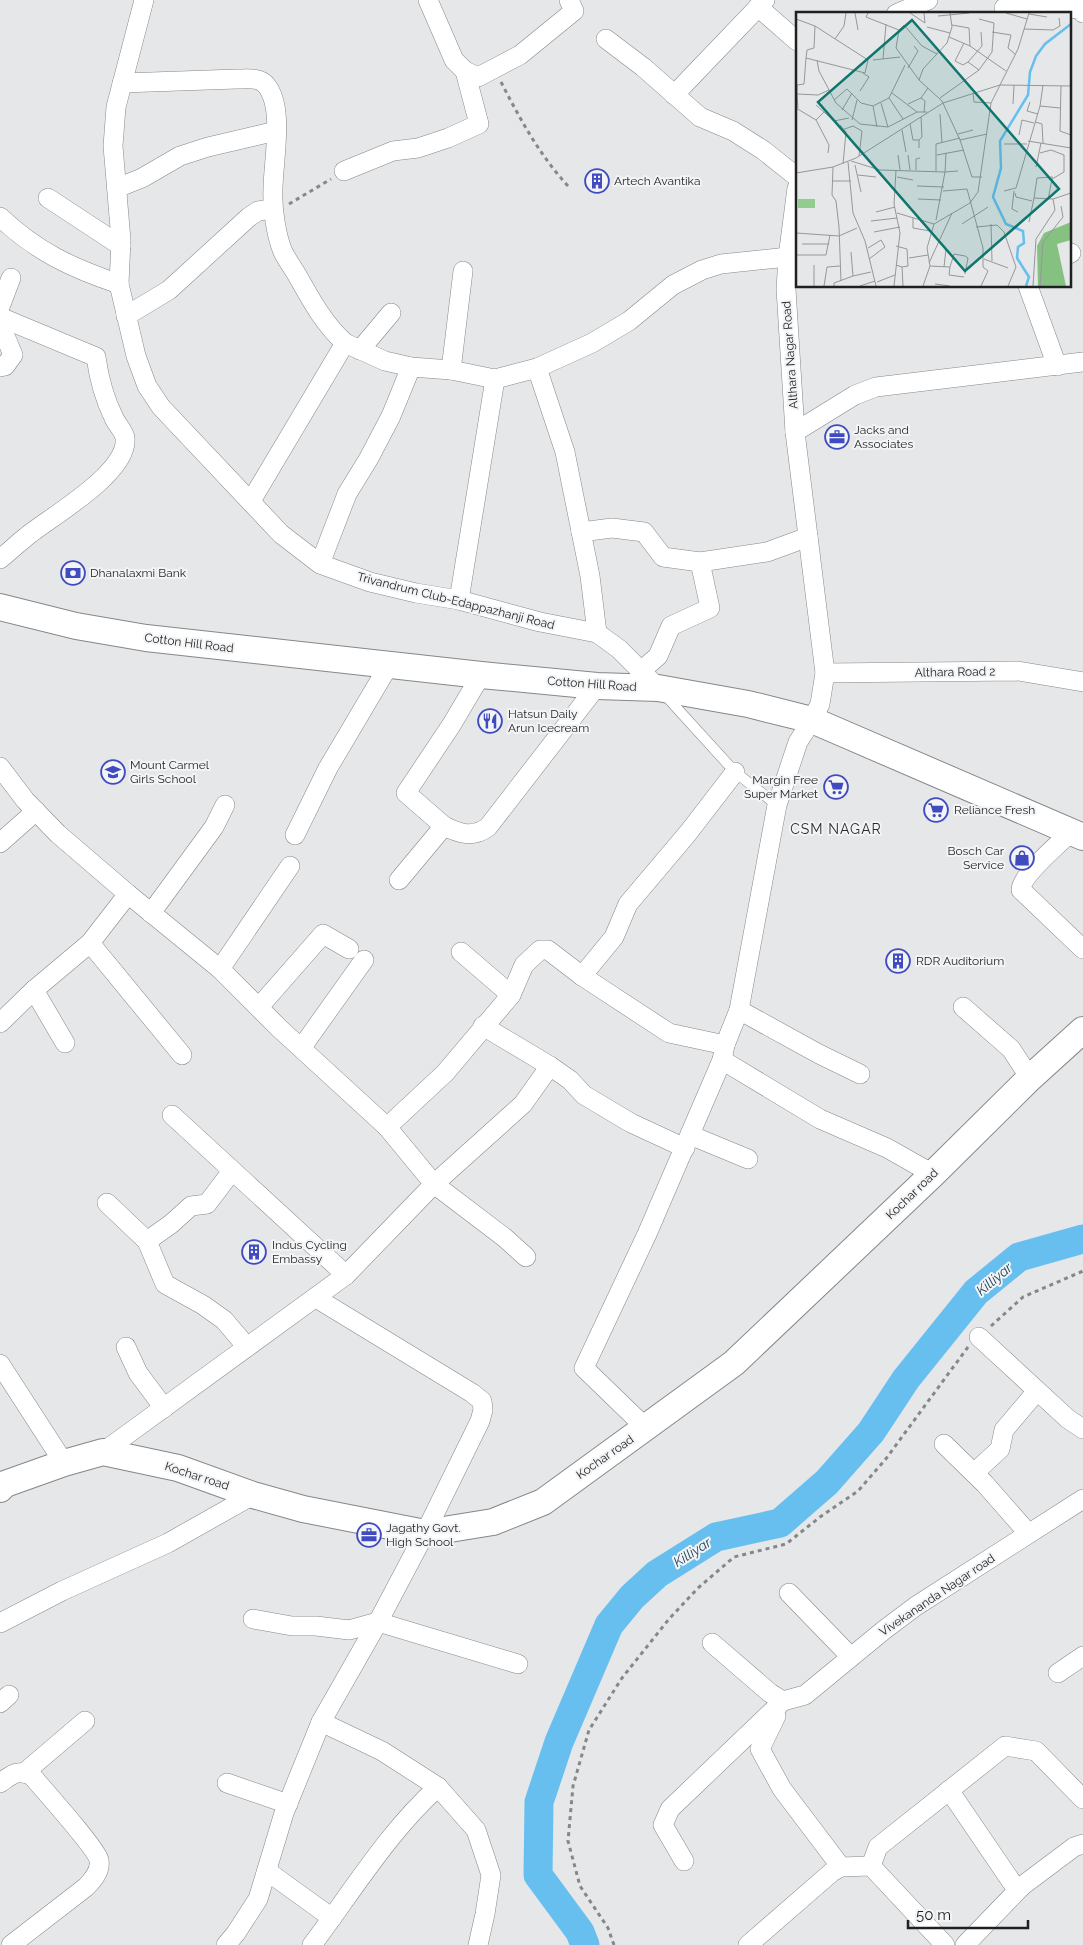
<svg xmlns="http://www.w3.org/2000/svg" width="1083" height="1945" font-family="Raleway,sans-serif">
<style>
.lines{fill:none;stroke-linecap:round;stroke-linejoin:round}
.river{stroke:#67bfef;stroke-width:29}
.lane-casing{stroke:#868789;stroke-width:11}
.street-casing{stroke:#868789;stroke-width:20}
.secondary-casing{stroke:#868789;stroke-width:28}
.path{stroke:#868789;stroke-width:3;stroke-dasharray:4 4;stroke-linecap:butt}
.lane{stroke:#fff;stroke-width:10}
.street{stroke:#fff;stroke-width:19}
.secondary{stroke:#fff;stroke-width:26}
.labels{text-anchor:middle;stroke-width:4;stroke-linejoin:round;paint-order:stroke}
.poi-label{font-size:12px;fill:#1f2021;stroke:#f3f4f6;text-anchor:start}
.street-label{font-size:12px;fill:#1f2021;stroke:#f3f4f6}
.neighbourhood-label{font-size:14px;letter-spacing:1px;fill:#2c2d2f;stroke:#f3f4f6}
.water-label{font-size:14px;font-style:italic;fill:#21475c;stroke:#f3f4f6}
.inset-river{fill:none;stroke:#67bfef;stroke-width:2.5}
.inset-road{fill:none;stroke:#969799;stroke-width:1}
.view{fill:#0f766e;fill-opacity:0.15;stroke:#0f766e;stroke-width:2.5}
.inset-edge{fill:none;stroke:#1f2021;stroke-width:2.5}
</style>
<rect width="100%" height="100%" fill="#e5e7e9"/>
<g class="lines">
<polyline class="river" points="585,1945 580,1932 538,1875 539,1802 559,1742 609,1625 632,1597 657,1574 716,1537 780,1523 827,1482 871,1432 906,1379 976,1292 1019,1257 1083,1239"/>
<g class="lane-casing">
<polyline id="lane" points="664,694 735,772 777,805"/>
</g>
<g class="street-casing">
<g id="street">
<polyline points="144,0 116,107 113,146 121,240 119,284 136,356 147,386 161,407 281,534 320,564 370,582 416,593 459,600 540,622 597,633 619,649 658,688"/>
<polyline points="428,0 454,60 465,71 478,77 520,55 574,11 569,0"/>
<polyline points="758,7 797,41"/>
<polyline points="1004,8 1043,7 1080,9 1083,13"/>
<polyline points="896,14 928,0"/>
<polyline points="606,39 643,67 700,117 733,131 763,150 797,177"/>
<path d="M122,83L237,79C246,79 260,77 266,85C285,107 273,162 273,189C272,208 276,235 283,252C287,260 293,268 297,275C311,300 324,324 345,343"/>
<polyline points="674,95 765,0"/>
<polyline points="344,171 393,151 418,148 448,138 479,124 465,71"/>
<polyline points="117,188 142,178 180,156 208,147 276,131"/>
<polyline points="48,198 121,246"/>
<path d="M0,217C37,252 72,268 119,284"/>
<polyline points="1069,254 1071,253"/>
<polyline points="1028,286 1057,366"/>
<polyline points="0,307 11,278"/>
<polyline points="126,316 169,290 249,217 258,211 273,209"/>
<path d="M0,317L96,357C99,379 104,398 114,418C117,425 124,431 125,438C129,473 50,517 26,537C17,544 9,552 0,559"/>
<polyline points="0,318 3,331 13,355 5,366 0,367"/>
<polyline points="360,350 391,313"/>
<polyline points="537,368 565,452 590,576 597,633"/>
<polyline points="451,370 463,271"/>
<polyline points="795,432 786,289 788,257 797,188"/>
<polyline points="251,501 345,343 385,361 411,367 451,370 495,379 537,368 592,343 629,321 673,285 702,270 721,264 788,257"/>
<polyline points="581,532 612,528 644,532 663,557 700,562 767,552 808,537"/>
<polyline points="320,564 347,494 369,458 391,416 411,367"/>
<polyline points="459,600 495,379"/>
<polyline points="641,671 658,656 671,626 710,608 700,562"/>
<polyline points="825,673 1018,671 1083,682"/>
<polyline points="0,767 25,800 58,834 128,894 220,969 279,1028 387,1127 434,1184 346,1275 103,1452"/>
<polyline points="444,826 406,793 452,724 481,675"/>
<path d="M1071,832C1059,844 1021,875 1021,890L1083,949"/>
<polyline points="295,835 328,768 389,665"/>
<polyline points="0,843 36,811"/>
<path d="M399,880L444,826C460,834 473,838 488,827L597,686"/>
<polyline points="151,913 214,827 225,805"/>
<polyline points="90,943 182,1055"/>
<polyline points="461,952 511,995"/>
<polyline points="220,969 290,866"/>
<polyline points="582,976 614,937 628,904 688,833 735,772"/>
<polyline points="34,990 65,1043"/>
<polyline points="259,1007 323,934 349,949"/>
<polyline points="963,1007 1011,1049 1030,1078"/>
<polyline points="739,1010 819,1054 860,1074"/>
<polyline points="0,1023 34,990 90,943 128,894"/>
<polyline points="483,1026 550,1066 570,1080 584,1095 631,1123 685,1148"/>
<polyline points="302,1047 364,960"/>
<polyline points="722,1060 820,1119 887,1148 933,1174"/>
<polyline points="172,1115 346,1275"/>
<polyline points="387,1127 445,1073 511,995 524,965 540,950 548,950 582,976 669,1033 725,1045"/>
<polyline points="690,1135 748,1159"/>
<polyline points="107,1203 147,1241 165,1284 203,1305 224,1320 247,1347"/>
<polyline points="147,1241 171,1224 191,1206 207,1204 232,1171"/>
<polyline points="526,1257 505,1238 434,1184 523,1104 550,1066"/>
<polyline points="979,1337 1068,1419 1083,1429"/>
<polyline points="126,1347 138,1373 164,1408"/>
<polyline points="0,1364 64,1463"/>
<polyline points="646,1428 584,1368 647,1234 722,1060 725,1045 739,1010 777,805 798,742 812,720 820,704 825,673 795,432 855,395 876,387 1083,362"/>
<polyline points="944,1444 985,1484 1028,1533"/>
<polyline points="974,1473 1000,1449 1004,1430 1037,1391"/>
<polyline points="789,1593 851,1657"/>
<polyline points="253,1619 292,1626 316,1626 349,1630 378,1622 518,1664"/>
<polyline points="0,1623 62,1591 168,1543 253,1495"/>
<polyline points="712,1643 770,1693 783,1701 805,1695 884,1630 916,1606 1083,1499"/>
<polyline points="1058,1673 1083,1656"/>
<polyline points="0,1703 9,1695"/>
<polyline points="776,1716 760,1749 782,1789 841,1867"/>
<polyline points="321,1722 382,1751 438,1787 476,1830 491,1875 485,1914 478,1945"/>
<polyline points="24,1773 85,1721"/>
<path d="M0,1783C13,1774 17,1769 32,1776C44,1790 96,1848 99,1860C101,1871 93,1880 86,1887L11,1945"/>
<polyline points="227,1783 288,1804"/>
<polyline points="949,1790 1017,1890"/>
<polyline points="684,1861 663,1825 670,1809 783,1701"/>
<polyline points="871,1866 878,1847 1005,1746 1036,1751 1083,1799"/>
<polyline points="267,1871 332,1918"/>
<polyline points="226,1945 236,1933 258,1899 284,1813 321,1722 378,1622 425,1533 480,1421 483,1410 482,1401 472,1393 316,1298"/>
<path d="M312,1945C352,1892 388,1832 438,1787"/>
<polyline points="748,1945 832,1872 841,1867 871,1866 945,1945"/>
<polyline points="965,1945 1022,1886 1074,1847 1083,1844"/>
</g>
</g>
<g class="secondary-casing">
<g id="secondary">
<polyline points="0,607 76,626 146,638 481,675 597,686 658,688 748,704 812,720 1083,837"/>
<polyline points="0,1489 5,1484 64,1463 103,1452 178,1468 253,1495 303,1509 425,1533 493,1522 543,1502 734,1363 933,1174 1030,1078 1083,1030"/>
</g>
</g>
<g class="path">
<path d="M501,82C520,119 540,156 569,187"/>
<polyline points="289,204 331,179"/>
<polyline points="991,1326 1023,1297 1083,1271"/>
<polyline points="614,1945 608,1928 580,1886 568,1841 573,1786 589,1730 622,1678 669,1619 698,1588 734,1557 786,1544 820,1517 858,1491 885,1460 968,1347"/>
</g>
<use href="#lane" class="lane"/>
<use href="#street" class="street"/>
<use href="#secondary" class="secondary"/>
</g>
<defs>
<g id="building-ring" transform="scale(1.25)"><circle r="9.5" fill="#f3f4f6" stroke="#3f4bbf" stroke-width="1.5"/><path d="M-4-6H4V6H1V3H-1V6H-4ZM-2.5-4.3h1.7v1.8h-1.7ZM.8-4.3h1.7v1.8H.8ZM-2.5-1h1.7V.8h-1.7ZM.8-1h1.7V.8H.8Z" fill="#3f4bbf"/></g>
<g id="office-ring" transform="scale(1.25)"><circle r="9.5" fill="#f3f4f6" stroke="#3f4bbf" stroke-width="1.5"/><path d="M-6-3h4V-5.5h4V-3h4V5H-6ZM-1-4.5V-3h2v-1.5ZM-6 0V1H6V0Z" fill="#3f4bbf"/></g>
<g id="bank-ring" transform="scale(1.25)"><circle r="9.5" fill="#f3f4f6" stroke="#3f4bbf" stroke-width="1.5"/><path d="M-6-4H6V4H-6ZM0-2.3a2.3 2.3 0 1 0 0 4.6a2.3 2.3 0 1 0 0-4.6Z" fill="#3f4bbf"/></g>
<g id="restaurant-ring" transform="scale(1.25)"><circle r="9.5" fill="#f3f4f6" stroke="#3f4bbf" stroke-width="1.5"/><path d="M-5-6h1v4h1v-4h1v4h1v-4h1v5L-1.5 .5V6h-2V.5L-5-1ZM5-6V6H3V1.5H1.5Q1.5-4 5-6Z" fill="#3f4bbf"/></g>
<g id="school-ring" transform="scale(1.25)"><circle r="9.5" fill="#f3f4f6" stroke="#3f4bbf" stroke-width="1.5"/><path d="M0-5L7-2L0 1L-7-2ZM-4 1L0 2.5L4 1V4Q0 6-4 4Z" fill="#3f4bbf"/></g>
<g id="supermarket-ring" transform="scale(1.25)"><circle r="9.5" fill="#f3f4f6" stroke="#3f4bbf" stroke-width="1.5"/><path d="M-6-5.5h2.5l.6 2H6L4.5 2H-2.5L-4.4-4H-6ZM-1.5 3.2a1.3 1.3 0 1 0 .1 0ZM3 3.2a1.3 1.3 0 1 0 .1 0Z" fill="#3f4bbf"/></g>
<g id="shop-ring" transform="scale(1.25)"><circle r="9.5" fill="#f3f4f6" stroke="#3f4bbf" stroke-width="1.5"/><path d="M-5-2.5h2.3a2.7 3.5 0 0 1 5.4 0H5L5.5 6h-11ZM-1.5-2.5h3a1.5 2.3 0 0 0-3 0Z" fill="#3f4bbf"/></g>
</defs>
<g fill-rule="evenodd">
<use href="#building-ring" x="597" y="181"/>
<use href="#office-ring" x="837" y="437"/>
<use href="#bank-ring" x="73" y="573"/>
<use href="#restaurant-ring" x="490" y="721"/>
<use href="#school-ring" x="113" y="772"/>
<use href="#supermarket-ring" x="836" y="787"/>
<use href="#supermarket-ring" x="936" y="810"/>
<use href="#shop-ring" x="1022" y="858"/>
<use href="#building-ring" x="898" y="961"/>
<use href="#building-ring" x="254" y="1252"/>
<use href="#office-ring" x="369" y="1535"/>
</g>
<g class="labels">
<g class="poi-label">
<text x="614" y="185">Artech Avantika</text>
<text x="854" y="434">Jacks and<tspan x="854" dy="14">Associates</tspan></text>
<text x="90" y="577">Dhanalaxmi Bank</text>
<text x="508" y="718">Hatsun Daily<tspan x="508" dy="14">Arun Icecream</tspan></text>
<text x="130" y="769">Mount Carmel<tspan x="130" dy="14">Girls School</tspan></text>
<text x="818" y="784" text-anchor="end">Margin Free<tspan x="818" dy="14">Super Market</tspan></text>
<text x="954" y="814">Reliance Fresh</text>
<text x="1004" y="855" text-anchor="end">Bosch Car<tspan x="1004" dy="14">Service</tspan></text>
<text x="916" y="965">RDR Auditorium</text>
<text x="272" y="1249">Indus Cycling<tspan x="272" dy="14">Embassy</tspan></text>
<text x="386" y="1532">Jagathy Govt.<tspan x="386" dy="14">High School</tspan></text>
</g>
<g class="street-label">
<text transform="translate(790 355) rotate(-94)" y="4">Althara Nagar Road</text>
<text transform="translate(456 601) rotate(14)" y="4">Trivandrum Club-Edappazhanji Road</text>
<text transform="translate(189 643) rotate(7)" y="4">Cotton Hill Road</text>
<text transform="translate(955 672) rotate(-1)" y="4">Althara Road 2</text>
<text transform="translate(592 684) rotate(4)" y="4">Cotton Hill Road</text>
<text transform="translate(912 1194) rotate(-44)" y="4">Kochar road</text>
<text transform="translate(605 1457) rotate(-35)" y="4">Kochar road</text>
<text transform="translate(197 1476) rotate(18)" y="4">Kochar road</text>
<text transform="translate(937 1595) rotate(-34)" y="4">Vivekananda Nagar road</text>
</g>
<g class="neighbourhood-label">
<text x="836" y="834">CSM NAGAR</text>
</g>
<g class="water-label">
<text transform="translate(994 1279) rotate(-40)" y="5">Killiyar</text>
<text transform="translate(692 1552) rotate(-33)" y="5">Killiyar</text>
</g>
</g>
<g transform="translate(796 12)">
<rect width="275" height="275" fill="#e5e7e9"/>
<path d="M2,187H19V196H2Z" fill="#93cc91"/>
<path d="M275,210V228L261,232L270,274H242L241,234L248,221Z" fill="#85c282"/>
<path class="inset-river" d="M230,274L233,265L221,246L222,235L228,231L227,219L210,212L197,185L205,156L204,129L232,83L234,60L240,44L249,32L275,12"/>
<path class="inset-road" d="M59,1L62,18M72,1L70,5L103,18M114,1L129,11L128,1M154,1L156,15L151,31L127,57L123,68L146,89L164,128L176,165H186M210,1L231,7M233,2L251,5M142,4L173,1M0,7L19,14L72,48L69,61L10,46L11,38L18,36L19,14M156,13L173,16L174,34M131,15L154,21M228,17L257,18L264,14L263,6M196,20L215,23L212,36L219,42M153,25L174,34L210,59M39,27L48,14L50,1M168,31L159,49L167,53L172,50M87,47L90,12M21,48L23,59L40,91L64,112L92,115L121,100H131M77,48L104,45M112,56L122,39L118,34M183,58L172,50L186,34L185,20M123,68L100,36L103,18L108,13L126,34L141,42M265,74L264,119L275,123M64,79L73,65L67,61M96,81L121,100M177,81L178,90L195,91M1,82V73L8,72L10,46M93,86L107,107M125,86L129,89L128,100M144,86L183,58L196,40L198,11L183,7M38,88L51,77L65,91L77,94M234,90L231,99L242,102M85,91L92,115M112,92L125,86L132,76M217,92L218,73M20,93L38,109L53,106M244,94L264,96M0,96L20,108L28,100M2,96L1,82L22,83L33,78M46,98L56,81M144,102L146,131M20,108L33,133L32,141M56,108L61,88M239,110L246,112L247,131M114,112L117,128H123M44,113L50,120L47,152M81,115L77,94L93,86L109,53M46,118L57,114L66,119L63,144M106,118L110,140M162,122L177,118M223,123L226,108L238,111M164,128L191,122M232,129L275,136M208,132H231M123,136V128L126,125L125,105M150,141L149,160L162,159M244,141L255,138L268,143V160L256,167L252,188M102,143L104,158M112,143L114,158M141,143L168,138M55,149L84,158L149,160L140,208M52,150L57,201L69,229L80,274M59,153L65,180M37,155L36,183L40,189L43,215L45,269M240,155L245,131M120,158V147L124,146M140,159V132L164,126M0,161L37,155L60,146L147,91L204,73L275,74M62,163L80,165M101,165L117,168M36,169H55M121,174L148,175M147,179L171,177L187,236V255L192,259L185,274M208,179L220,176L244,94L247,73M218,179L216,197L222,200M219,181L220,185L236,189M238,186L241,166L257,165M122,187L145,188M257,187L275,181M80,200L99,195M101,201L138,212M117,206V216L134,219M75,209L101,206M233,210L238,186L257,187L259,198L240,227L237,274M166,212L192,195M195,212L196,249M180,215L201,213L208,220L220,255L212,274M78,220L104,215M0,221L43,224L61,216M6,232H33M100,234L111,237L112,254L106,255M72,236L85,228L89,235L73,247M55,240L57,264M0,243H30L34,223M113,246L132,243M188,247L212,256M133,251L156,201M18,253V274M100,253L106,255L107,274M134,254L154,255L158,242L169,244L172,246L169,262M148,255L150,237M154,255L153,263L168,265M81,270L99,263M139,272L154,274M28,274L31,255L44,254M38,274V271L57,264L75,260M64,274L79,269M98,274L104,221L98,192L100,158M127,274L134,254L131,236L138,212L174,191L182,180L195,91L222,37L233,1M244,274L247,230L267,205L265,194"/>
<path class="view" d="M116,8L263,177L169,259L22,90Z"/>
<rect width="275" height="275" class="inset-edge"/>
</g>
<path d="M908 1920v8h120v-8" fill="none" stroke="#1f2021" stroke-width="2.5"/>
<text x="916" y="1920" font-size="15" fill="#1f2021" stroke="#f3f4f6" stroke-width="4" paint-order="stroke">50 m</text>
</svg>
